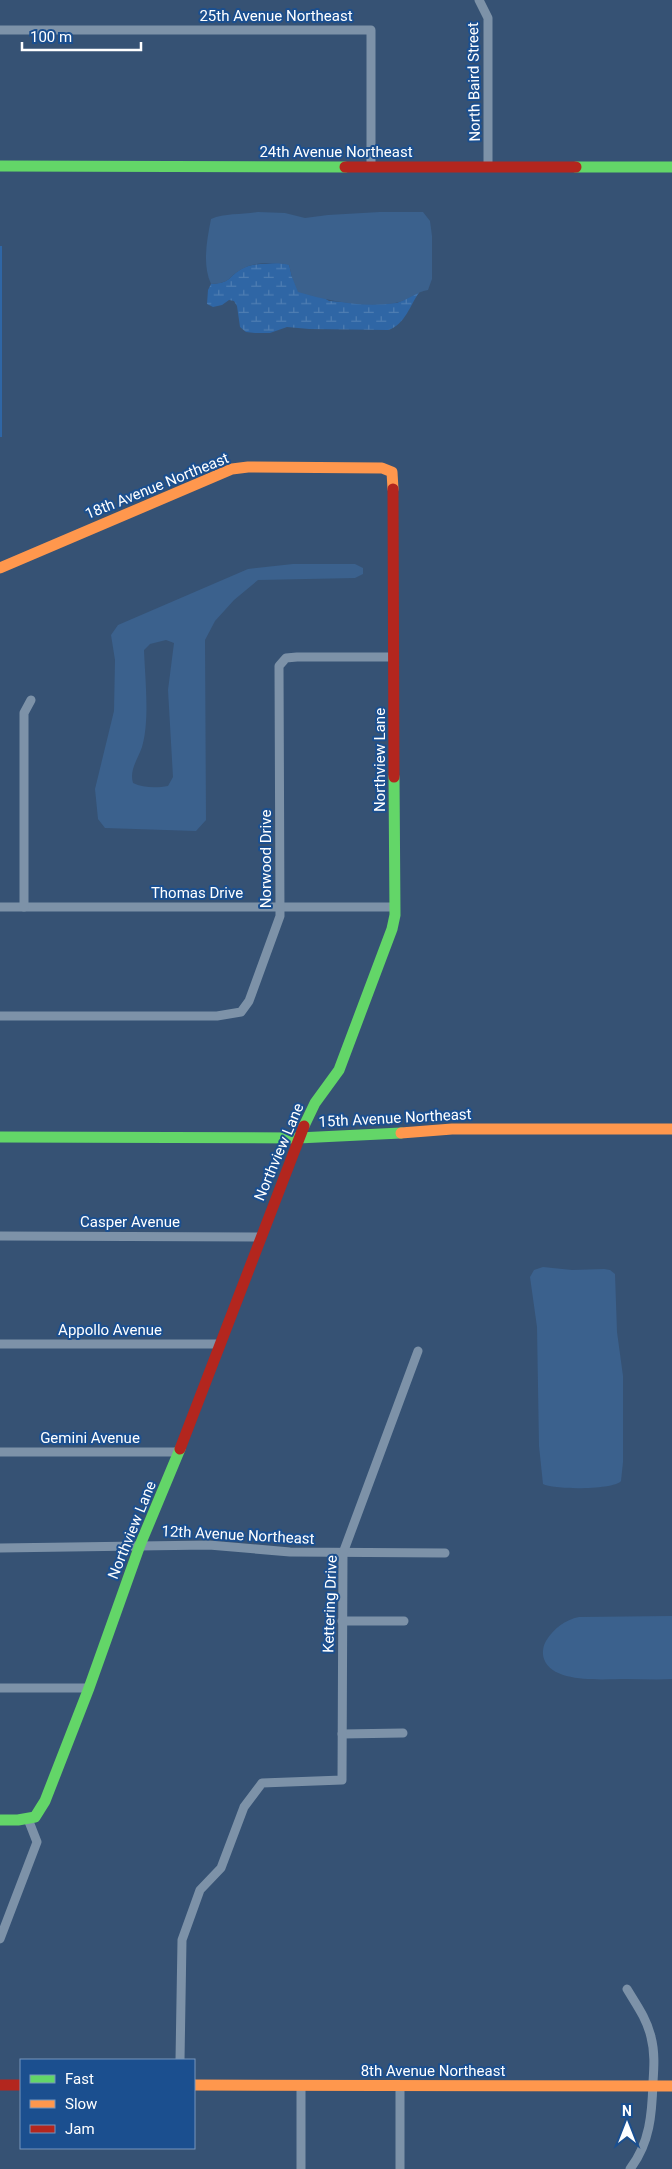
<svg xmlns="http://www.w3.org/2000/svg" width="672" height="2169" font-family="Roboto,sans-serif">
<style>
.wetland{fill:url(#wetland-marsh)}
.pitch{fill:#2f66a5}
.water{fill:#3b618d;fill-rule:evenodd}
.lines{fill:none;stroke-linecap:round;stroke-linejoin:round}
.street{stroke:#7d92a8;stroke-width:9}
.fast{stroke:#63d668;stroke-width:11}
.slow{stroke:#ff974d;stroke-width:11}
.jam{stroke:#b3261e;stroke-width:11}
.labels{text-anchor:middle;stroke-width:4;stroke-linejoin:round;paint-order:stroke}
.street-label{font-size:15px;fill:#fff;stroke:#1b4f8f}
</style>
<defs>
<pattern id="wetland-marsh" width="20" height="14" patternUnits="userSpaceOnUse" patternTransform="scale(1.25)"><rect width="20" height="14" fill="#2f66a5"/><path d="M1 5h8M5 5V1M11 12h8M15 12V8" fill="none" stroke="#4e7db2"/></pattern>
</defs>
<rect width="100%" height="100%" fill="#365274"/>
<path class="wetland" d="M279,263L289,264L292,277L329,301L370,304L397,303L420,291C410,305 405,325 388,330L309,329L287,327L270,333H255L246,332L240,327L237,306L234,301L229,300L222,305L213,307L207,304L208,290L211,284C232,283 228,276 243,268C253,263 268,264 279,263Z"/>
<rect class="pitch" x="0" y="246" width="2" height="191"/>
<g class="water">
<path d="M258,212L285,213L305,218L328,215L380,212H423L430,221L432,236V279L428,290C416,292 407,301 395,303C363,308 329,301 298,292L292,277L289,265C275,262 254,262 242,269C227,277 232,283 211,284C202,264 207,240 211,219C225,213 242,215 258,212Z"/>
<path d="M293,564H355L363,568V574L355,578L258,580L234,600L215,621L205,640L206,820L196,831L105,828L98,819L95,789L114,711L115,660L111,635L118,625L248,569ZM166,640L174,643L168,690L173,777L168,786C157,788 143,788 133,783C129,770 138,759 142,747C150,720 145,678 144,650L150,644Z"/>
<path d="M543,1267L572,1270L604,1269L610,1270L615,1274L617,1332L623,1376V1462L621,1481C614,1490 554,1490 543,1484L539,1446L537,1327L530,1277L534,1270Z"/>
<path d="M672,1616V1679C657,1680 641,1679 626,1679C604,1679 553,1684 544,1659C542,1653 543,1646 546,1641C554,1628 565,1620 579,1617Z"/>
</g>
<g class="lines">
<g class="street">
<polyline points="479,0 488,18 488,167"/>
<polyline points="0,30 371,30 371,167"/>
<polyline points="0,907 395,907"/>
<polyline points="24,907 24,713 31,700"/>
<polyline points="0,1016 217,1016 241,1012 249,1001 280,916 279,666 286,658 297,657 394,657"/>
<polyline points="0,1236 260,1237"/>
<polyline points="0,1344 220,1344"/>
<polyline points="0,1452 179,1452"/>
<polyline points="0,1548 209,1545 290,1552 445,1553"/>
<polyline points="342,1621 404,1621"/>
<polyline points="0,1688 89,1688"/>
<polyline points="342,1734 403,1733"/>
<polyline points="0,1939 37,1842 28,1819"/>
<path d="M627,1989C636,2004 647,2019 651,2037C655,2052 654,2067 653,2082C652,2114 650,2143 630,2169"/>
<polyline points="180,2060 182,1940 200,1890 221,1868 244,1807 262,1783 342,1780 343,1553 418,1351"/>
<polyline points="301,2169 301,2086"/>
<polyline points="400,2169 400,2086"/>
</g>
<g class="fast">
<polyline points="0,166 345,167"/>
<polyline points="576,167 672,167"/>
<polyline points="304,1126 315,1103 339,1070 392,929 395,915 394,777"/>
<polyline points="0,1137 298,1138 401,1133"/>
<polyline points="0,1820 18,1820 35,1817 45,1801 89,1688 140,1545 180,1449"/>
</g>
<g class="slow">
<polyline points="0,568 232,469 248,467 382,468 392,472 393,489"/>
<polyline points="401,1133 452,1129 672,1129"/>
<polyline points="194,2085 672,2086"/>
</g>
<g class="jam">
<polyline points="345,167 576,167"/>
<polyline points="393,489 394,777"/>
<polyline points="180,1449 304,1126"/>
<polyline points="0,2085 21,2085"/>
</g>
</g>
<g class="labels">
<g class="street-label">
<text x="276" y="21">25th Avenue Northeast</text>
<text transform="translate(474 82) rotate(-91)" y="5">North Baird Street</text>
<text x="336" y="157">24th Avenue Northeast</text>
<text transform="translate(157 486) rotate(-22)" y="5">18th Avenue Northeast</text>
<text transform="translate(380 760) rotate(-90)" y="5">Northview Lane</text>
<text transform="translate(266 859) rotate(-90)" y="5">Norwood Drive</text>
<text x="197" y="898">Thomas Drive</text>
<text transform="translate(395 1118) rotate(-3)" y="5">15th Avenue Northeast</text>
<text transform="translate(279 1152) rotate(-67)" y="5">Northview Lane</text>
<text x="130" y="1227">Casper Avenue</text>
<text x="110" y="1335">Appollo Avenue</text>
<text x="90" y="1443">Gemini Avenue</text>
<text transform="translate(132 1530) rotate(-68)" y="5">Northview Lane</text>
<text transform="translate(238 1535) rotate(3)" y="5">12th Avenue Northeast</text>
<text transform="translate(330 1604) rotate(-88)" y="5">Kettering Drive</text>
<text x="433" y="2076">8th Avenue Northeast</text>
</g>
</g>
<rect x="20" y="2059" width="175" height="90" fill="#1b4f8f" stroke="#7695bc"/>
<rect x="30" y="2075" width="25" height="8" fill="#63d668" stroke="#7695bc"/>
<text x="65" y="2084" font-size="15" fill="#ffffff">Fast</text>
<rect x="30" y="2100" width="25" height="8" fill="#ff974d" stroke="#7695bc"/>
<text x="65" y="2109" font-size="15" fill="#ffffff">Slow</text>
<rect x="30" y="2125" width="25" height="8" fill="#b3261e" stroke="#7695bc"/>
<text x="65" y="2134" font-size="15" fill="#ffffff">Jam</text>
<g transform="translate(627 2124)" stroke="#1b4f8f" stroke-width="4" paint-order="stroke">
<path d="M0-4L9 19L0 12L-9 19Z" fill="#ffffff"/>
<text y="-8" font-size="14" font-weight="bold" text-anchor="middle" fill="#ffffff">N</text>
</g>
<path d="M22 42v8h119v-8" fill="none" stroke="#ffffff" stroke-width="2.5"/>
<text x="30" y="42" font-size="15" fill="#ffffff" stroke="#1b4f8f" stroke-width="4" paint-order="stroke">100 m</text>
</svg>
